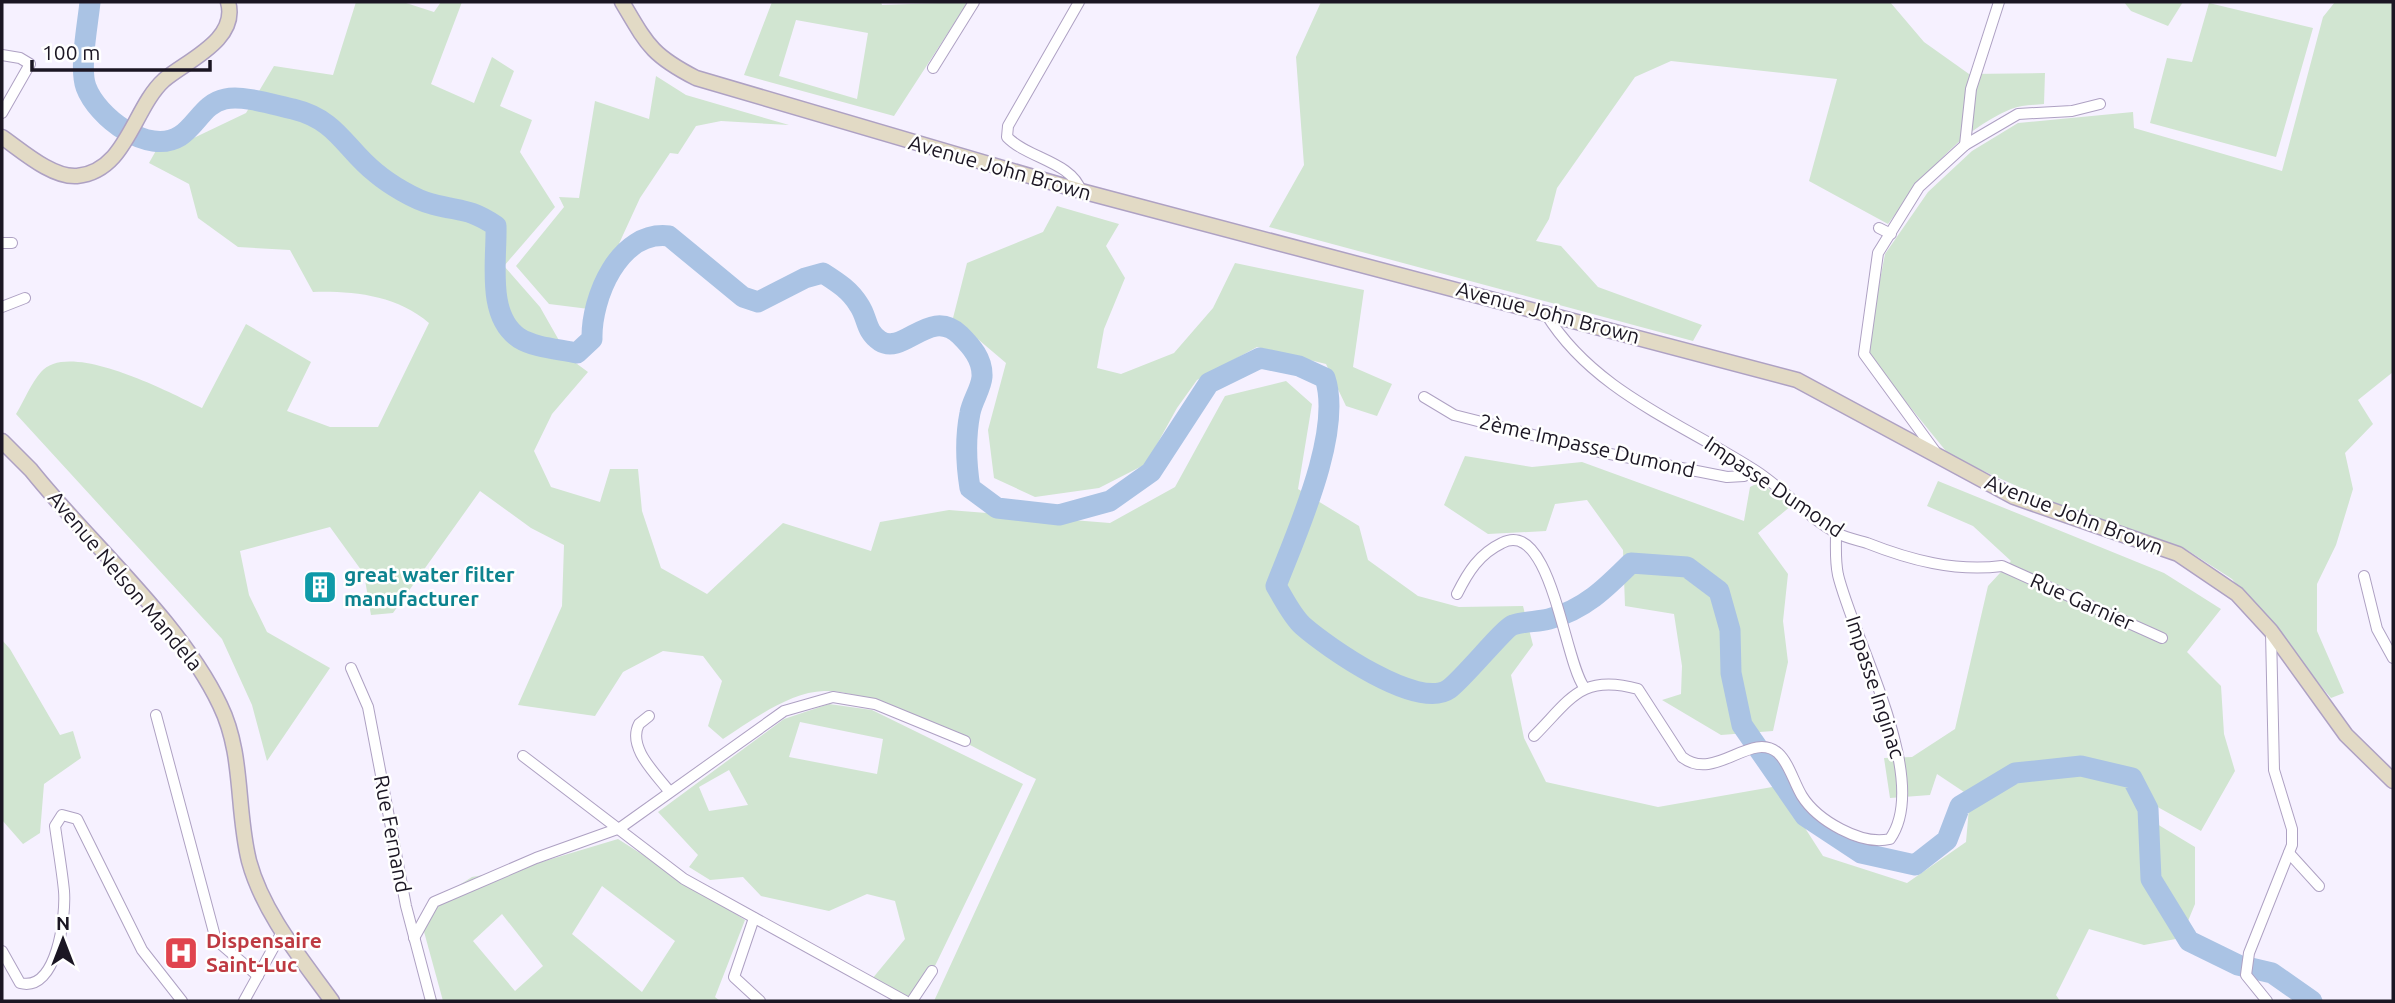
<svg xmlns="http://www.w3.org/2000/svg" width="2395" height="1003" font-family="Ubuntu,sans-serif">
<style>
.green{fill:#d1e5d1;fill-rule:evenodd}
.lines{fill:none;stroke-linecap:round;stroke-linejoin:round}
.river{stroke:#aac3e4;stroke-width:21}
.street-casing{stroke:#aea1c3;stroke-width:12}
.secondary-casing{stroke:#aea1c3;stroke-width:17}
.street{stroke:#fff;stroke-width:10}
.secondary{stroke:#e2dac5;stroke-width:14}
.labels{text-anchor:middle;stroke-width:5;stroke-linejoin:round;paint-order:stroke}
.street-label{font-size:21px;fill:#1b1623;stroke:#fff}
.culture-label{font-size:21px;font-weight:bold;fill:#0d838f;stroke:#fff;text-anchor:start}
.health-label{font-size:21px;font-weight:bold;fill:#be3a42;stroke:#fff;text-anchor:start}
</style>
<rect width="100%" height="100%" fill="#f6f1ff"/>
<g class="green">
<path d="M356,2H403L434,12L441,2H462L431,84L474,103L492,57L514,71L500,106L532,120L520,152L555,207L504,266L540,307L569,358L588,372L552,414L534,451L551,487L600,502L610,469H638L642,511L661,568L707,594L783,523L871,551L880,522L949,510L1110,523L1175,487L1225,396L1286,381L1312,404L1298,489L1359,526L1368,560L1418,596L1459,607L1523,606L1533,645L1511,675L1524,738L1546,782L1658,807L1778,786L1823,856L1907,883L1966,842L1969,808L2017,777L2080,773L2127,785L2147,818L2195,847V904L2181,938L2144,945L2089,929L2056,995L2060,1001H934L1036,779C986,755 875,688 824,691C789,692 751,721 723,739L708,726L722,681L703,656L663,651L623,672L595,716L518,705L562,606L564,545L531,528L480,491L393,613L371,615L364,574L330,527L240,551L249,595L267,632L330,668L267,761L252,705L222,639L16,414C24,401 31,383 41,372C69,339 171,393 202,408L246,324L311,362L287,411L330,427H378L429,323C396,295 353,291 313,292L290,250L238,247L198,218L189,184L149,163L158,147L179,145L246,113L274,66L333,75Z"/>
<path d="M772,2H881L882,5L968,2L894,116L744,75ZM796,20L868,33L857,99L779,76Z"/>
<path d="M1321,2H1890L1924,42L1969,74L2045,73L2044,104C2034,105 2021,105 2011,109C1957,132 1922,178 1888,224L1809,181L1837,79L1671,61L1635,77L1557,188L1549,219L1536,241L1561,246L1598,287L1702,325L1693,341L1269,227L1304,165L1296,57Z"/>
<polygon points="2124,2 2183,2 2168,26 2131,11"/>
<polygon points="2335,2 2393,2 2393,372 2358,400 2373,424 2345,453 2353,489 2336,545 2317,584 2317,631 2344,693 2331,698 2232,579 2187,550 2079,514 1950,456 1866,353 1885,254 1928,192 1972,151 2018,123 2133,112 2134,128 2282,171 2323,17"/>
<polygon points="2209,3 2313,28 2276,157 2150,123 2167,58 2192,62"/>
<polygon points="656,76 686,95 789,125 721,121 696,126 678,154 670,153 640,198 589,309 549,304 516,266 564,207 559,197 579,198 595,101 649,119"/>
<polygon points="1057,206 1119,224 1106,246 1125,278 1104,329 1097,368 1121,374 1174,353 1213,308 1235,263 1364,290 1353,367 1392,384 1377,416 1346,406 1326,364 1257,347 1197,380 1177,408 1146,464 1099,488 1035,497 994,478 988,430 1006,363 953,318 967,263 1043,232"/>
<polygon points="1465,456 1532,467 1582,462 1744,521 1750,487 1760,482 1791,506 1758,533 1788,574 1783,621 1788,662 1773,731 1721,735 1662,700 1681,694 1682,666 1674,614 1625,606 1623,550 1587,500 1555,504 1546,531 1488,534 1444,505"/>
<polygon points="1938,481 2164,573 2221,609 2187,652 2221,686 2224,734 2235,771 2201,831 2154,805 2138,777 2080,762 2006,771 1967,794 1937,774 1930,795 1890,798 1884,758 1912,757 1955,729 1988,586 2011,561 1973,526 1927,506"/>
<polygon points="2,640 10,649 60,735 73,731 81,758 44,784 40,833 23,844 2,820"/>
<path d="M829,704L872,710L1023,784L918,1001L872,979L905,939L895,901L867,894L829,911L761,896L743,877L710,880L689,867L698,855L658,812L784,719ZM800,722L883,739L877,774L789,757ZM729,770L748,805L709,811L699,787Z"/>
<path d="M618,839L745,920L715,997L720,1001H443L423,928L437,899L472,877L518,869ZM602,886L675,941L642,992L572,934ZM502,914L543,966L515,991L473,941Z"/>
</g>
<g class="lines">
<path class="river" d="M90,2C88,23 79,68 86,87C97,117 148,156 180,136C197,125 204,103 225,99C244,95 274,105 293,109C338,120 345,149 376,173C389,184 415,200 432,204C462,212 469,208 496,226C497,260 486,316 519,338C535,348 559,349 577,353L592,339C591,298 619,230 669,236L743,297L758,302L805,278L823,273C837,282 850,290 859,305C868,318 865,331 880,341C904,356 930,306 960,335C971,346 983,359 982,377C981,389 972,401 970,413C965,438 966,463 970,488L997,508L1059,515L1110,501L1151,472L1209,383L1260,358L1299,366L1325,378C1343,432 1296,534 1276,586C1284,599 1292,616 1303,626C1327,647 1418,711 1449,689C1464,678 1504,628 1513,625C1524,621 1538,622 1549,619C1584,610 1606,588 1631,563L1687,567L1719,591L1730,630L1731,673L1742,725L1805,816L1861,853L1915,865L1947,840L1960,806L2015,773L2081,766L2132,778L2148,809L2151,879L2189,941L2238,965L2272,973L2312,1001"/>
<g class="street-casing">
<g id="street">
<path d="M1079,2L1008,126L1007,137C1027,158 1072,162 1081,191"/>
<polyline points="2,55 20,58 30,64 2,113"/>
<polyline points="933,68 974,2"/>
<polyline points="1965,145 1971,89 1999,2"/>
<polyline points="1879,228 1891,234"/>
<polyline points="2,243 12,243"/>
<polyline points="2,307 25,298"/>
<path d="M1546,314C1594,392 1682,423 1756,471C1784,489 1808,518 1837,533C1846,538 1857,540 1867,543C1910,560 1955,572 2002,566L2162,638"/>
<polyline points="1424,397 1454,415 1600,452 1727,477 1744,476 1754,470"/>
<polyline points="1937,454 1864,354 1878,253 1919,187 1965,145 2018,114 2072,111 2100,104"/>
<polyline points="2364,576 2377,629 2393,658"/>
<path d="M1457,594C1468,572 1479,554 1502,543C1551,518 1564,660 1584,687"/>
<polyline points="351,668 368,707 406,906 431,1001"/>
<polyline points="156,715 216,940 258,976"/>
<path d="M649,716L639,724C627,747 655,773 669,791"/>
<path d="M1534,736C1570,700 1581,673 1638,689L1682,757C1715,783 1751,730 1778,753C1789,763 1794,783 1802,796C1817,820 1861,846 1890,839C1932,780 1854,641 1838,575C1835,561 1836,547 1836,533"/>
<polyline points="523,756 684,879 905,1001"/>
<polyline points="2289,853 2319,886"/>
<polyline points="754,918 734,977 760,1001"/>
<polyline points="414,938 434,902 536,858 620,828 784,711 833,697 875,704 965,741"/>
<path d="M2,951L20,983C57,993 66,916 64,891C62,870 58,848 55,826L62,815L77,819L142,950L182,1001"/>
<polyline points="244,1001 282,932"/>
<polyline points="912,1001 932,971"/>
<polyline points="2267,1001 2246,975 2249,953 2292,845 2292,829 2274,770 2271,632"/>
</g>
</g>
<g class="secondary-casing">
<g id="secondary">
<path d="M622,2C647,44 651,55 696,78L1081,191L1797,380L2014,497L2178,554L2237,594L2271,631L2346,735L2393,781"/>
<path d="M2,137C21,150 52,178 77,176C127,171 133,108 164,80C186,61 239,40 228,2"/>
<path d="M2,441L31,470C90,544 180,621 220,705C244,754 236,809 249,861C263,913 301,958 332,1001"/>
</g>
</g>
<use href="#street" class="street"/>
<use href="#secondary" class="secondary"/>
</g>
<defs>
<g id="building-square" transform="scale(1.75)"><rect x="-9" y="-9" width="18" height="18" rx="4" fill="#0f9aa8" stroke="#fff"/><path d="M-4-6H4V6H1V3H-1V6H-4ZM-2.5-4.3h1.7v1.8h-1.7ZM.8-4.3h1.7v1.8H.8ZM-2.5-1h1.7V.8h-1.7ZM.8-1h1.7V.8H.8Z" fill="#fff"/></g>
<g id="hospital-square" transform="scale(1.75)"><rect x="-9" y="-9" width="18" height="18" rx="4" fill="#e0444e" stroke="#fff"/><path d="M-5-5h3v3.5h4V-5h3V5h-3V1.5h-4V5h-3Z" fill="#fff"/></g>
</defs>
<g fill-rule="evenodd">
<use href="#building-square" x="320" y="587"/>
<use href="#hospital-square" x="181" y="953"/>
</g>
<g class="labels">
<g class="street-label">
<text transform="translate(1000 168) rotate(16)" y="7">Avenue John Brown</text>
<text transform="translate(1548 313) rotate(15)" y="7">Avenue John Brown</text>
<text transform="translate(1587 446) rotate(13)" y="7">2ème Impasse Dumond</text>
<text transform="translate(1774 487) rotate(34)" y="7">Impasse Dumond</text>
<text transform="translate(2074 515) rotate(21)" y="7">Avenue John Brown</text>
<text transform="translate(125 581) rotate(50)" y="7">Avenue Nelson Mandela</text>
<text transform="translate(2082 602) rotate(24)" y="7">Rue Garnier</text>
<text transform="translate(1875 687) rotate(72)" y="7">Impasse Inginac</text>
<text transform="translate(392 834) rotate(79)" y="7">Rue Fernand</text>
</g>
<g class="culture-label">
<text x="344" y="582">great water filter<tspan x="344" dy="24">manufacturer</tspan></text>
</g>
<g class="health-label">
<text x="206" y="948">Dispensaire<tspan x="206" dy="24">Saint-Luc</tspan></text>
</g>
</g>
<rect width="2395" height="1003" fill="none" stroke="#1b1623" stroke-width="7"/>
<g transform="translate(63 940)" stroke="#ffffff" stroke-width="5" paint-order="stroke">
<path d="M0-5L12 26L0 18L-12 26Z" fill="#1b1623"/>
<text y="-10" font-size="19" font-weight="bold" text-anchor="middle" fill="#1b1623">N</text>
</g>
<path d="M32 60v10h178v-10" fill="none" stroke="#1b1623" stroke-width="3.5"/>
<text x="42" y="60" font-size="21" fill="#1b1623" stroke="#ffffff" stroke-width="5" paint-order="stroke">100 m</text>
</svg>
